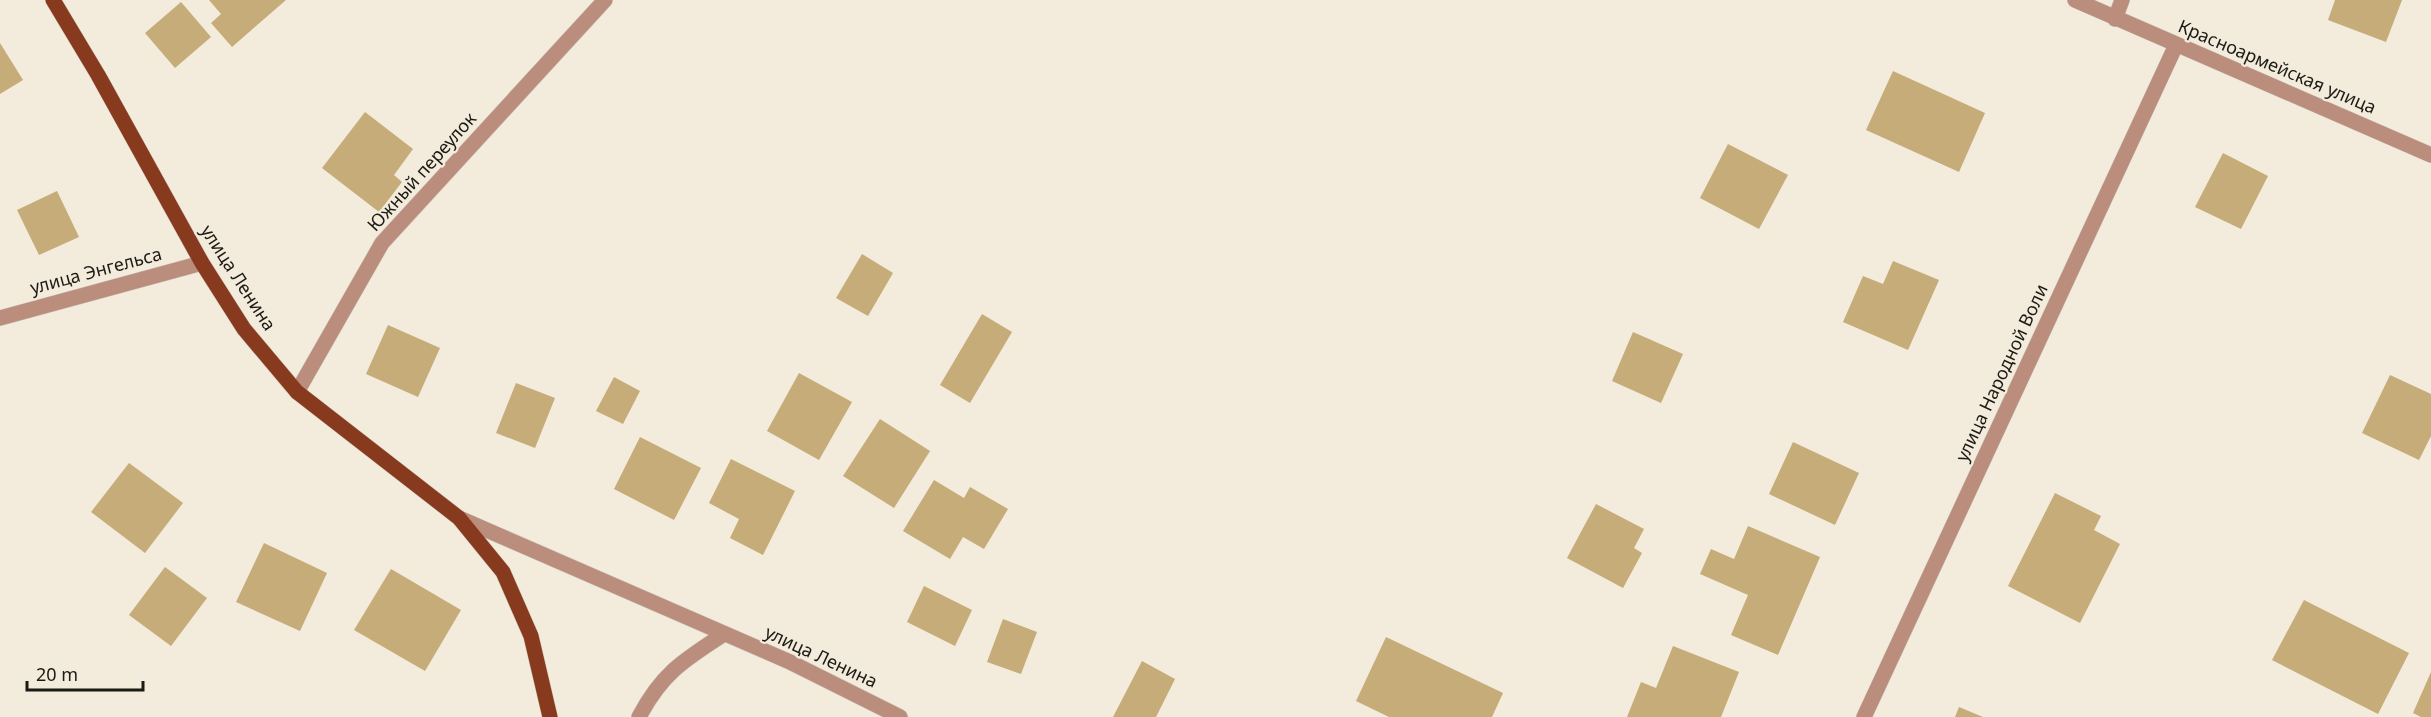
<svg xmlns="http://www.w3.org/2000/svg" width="2431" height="717" font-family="'Noto Sans',sans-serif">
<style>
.building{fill:#c5ac79}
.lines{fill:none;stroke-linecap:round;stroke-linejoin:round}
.minor-casing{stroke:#ccc5b7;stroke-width:16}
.major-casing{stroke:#ccc5b7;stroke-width:16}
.minor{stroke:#ba8d7d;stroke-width:15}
.major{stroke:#883a1e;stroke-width:15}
.labels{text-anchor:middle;stroke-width:4.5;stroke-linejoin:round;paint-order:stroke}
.street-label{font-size:18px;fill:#1c1a14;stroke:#f3ebdb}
</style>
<rect width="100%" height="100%" fill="#f3ebdb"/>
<g class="building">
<polygon points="209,0 286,0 232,47 211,23 221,14"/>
<polygon points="2335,0 2402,0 2386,42 2328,20"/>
<polygon points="181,2 211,37 175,68 145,33"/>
<polygon points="0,43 23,80 0,94"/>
<polygon points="1893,71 1985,113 1959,172 1866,130"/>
<polygon points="365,112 413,149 394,175 402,182 379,212 322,168"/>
<polygon points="1728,144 1788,175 1759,229 1700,198"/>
<polygon points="2223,153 2268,176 2241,229 2195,207"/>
<polygon points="57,191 79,237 39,255 17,210"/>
<polygon points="862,254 893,273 868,316 836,298"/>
<polygon points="1893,261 1939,280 1908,350 1843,322 1863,276 1883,284"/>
<polygon points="982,314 1012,332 970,403 940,385"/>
<polygon points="388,325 440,348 418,397 366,374"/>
<polygon points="1633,332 1683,354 1661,403 1612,381"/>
<polygon points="799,373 852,402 819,460 767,431"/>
<polygon points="2390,375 2431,394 2431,436 2419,460 2362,433"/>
<polygon points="614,377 640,391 623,424 596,411"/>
<polygon points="516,383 555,398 535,448 496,433"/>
<polygon points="880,419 930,451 894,508 843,476"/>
<polygon points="640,437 701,468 674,520 614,489"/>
<polygon points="1793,442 1859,473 1835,525 1769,494"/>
<polygon points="731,459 795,491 763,555 730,538 739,519 709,503"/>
<polygon points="129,463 183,503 145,553 91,512"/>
<polygon points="934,480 964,498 970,487 1008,509 984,549 963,537 950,559 903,531"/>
<polygon points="2055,493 2101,516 2094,530 2120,544 2080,623 2008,586"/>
<polygon points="1596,504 1644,529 1634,548 1642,553 1623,588 1567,558"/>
<polygon points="1748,526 1820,557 1778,655 1731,635 1748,595 1700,574 1711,549 1734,559"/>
<polygon points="264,543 327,573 300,631 236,602"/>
<polygon points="165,567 207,598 171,646 129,615"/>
<polygon points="391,569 461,610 425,671 354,630"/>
<polygon points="924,586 972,610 955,646 907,622"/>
<polygon points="2304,600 2409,653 2378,714 2272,660"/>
<polygon points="1003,619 1037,632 1021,674 987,662"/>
<polygon points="1386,637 1503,693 1492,717 1389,717 1356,701"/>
<polygon points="1673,646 1739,672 1721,717 1627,717 1641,682 1656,688"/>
<polygon points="1142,661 1175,679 1156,717 1113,717"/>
<polygon points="2431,672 2431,717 2421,717 2413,713"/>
<polygon points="1959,707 1983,717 1955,717"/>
</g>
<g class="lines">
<g class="minor-casing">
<g id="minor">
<polyline points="2075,0 2431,155"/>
<polyline points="2115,19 2122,0"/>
<polyline points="0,318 202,263"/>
<polyline points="297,392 382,243 605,0"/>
<polyline points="459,518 790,662 900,717"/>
<path d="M639,717C662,673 684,660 724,634"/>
<polyline points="1864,717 2176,45"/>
</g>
</g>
<g class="major-casing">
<polyline id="major" points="53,0 98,75 202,263 244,329 297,392 459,518 503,572 531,636 550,717"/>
</g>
<use href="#minor" class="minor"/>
<use href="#major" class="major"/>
</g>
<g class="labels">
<g class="street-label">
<text transform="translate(2277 67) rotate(23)" y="6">Красноармейская улица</text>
<text transform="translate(422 172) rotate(-48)" y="6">Южный переулок</text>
<text transform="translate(96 271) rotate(-15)" y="6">улица Энгельса</text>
<text transform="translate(238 278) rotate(57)" y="6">улица Ленина</text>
<text transform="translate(2002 373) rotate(-65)" y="6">улица Народной Воли</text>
<text transform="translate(821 657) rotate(25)" y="6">улица Ленина</text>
</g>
</g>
<path d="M27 681v9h116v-9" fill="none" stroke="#1c1a14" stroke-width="3"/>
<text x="36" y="681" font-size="18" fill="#1c1a14" stroke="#f3ebdb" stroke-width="4.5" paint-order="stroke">20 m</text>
</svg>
